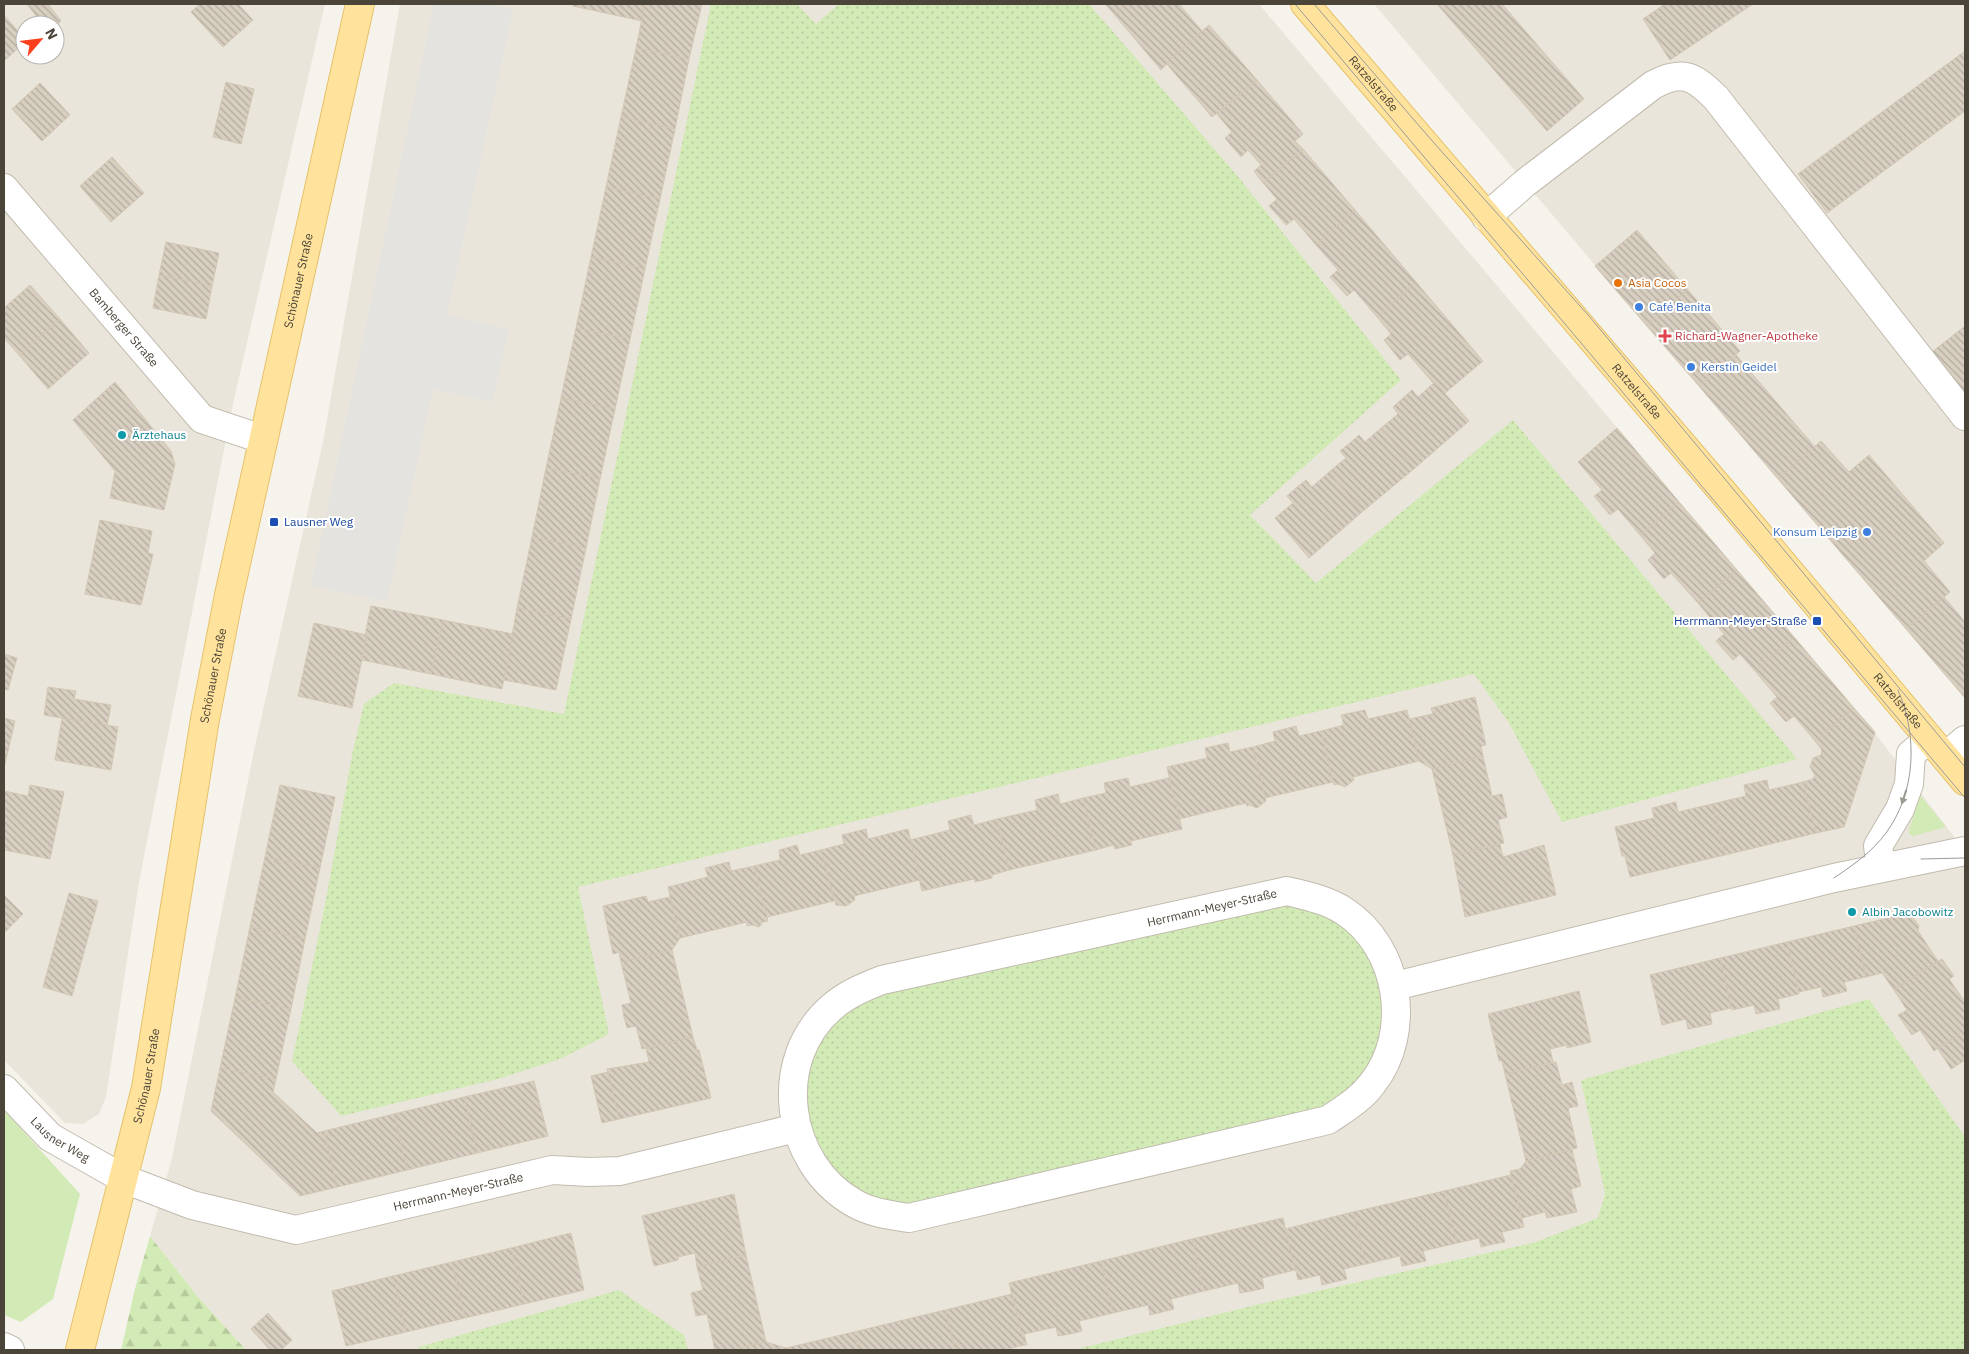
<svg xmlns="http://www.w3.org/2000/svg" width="1969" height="1354" font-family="'IBM Plex Sans',sans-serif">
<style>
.residential{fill:#eae5da;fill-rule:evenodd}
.green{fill:#d2eab5}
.forest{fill:url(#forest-firs)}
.park{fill:url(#park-dots)}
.parking{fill:#e5e3e0}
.building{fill:url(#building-back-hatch);stroke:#d3c7b4}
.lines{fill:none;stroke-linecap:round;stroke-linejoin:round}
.minor-casing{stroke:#c2bbae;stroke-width:30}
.major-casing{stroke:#e6c16a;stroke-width:30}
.minor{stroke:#fff;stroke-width:28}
.major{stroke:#ffe39c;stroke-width:28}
.tram{stroke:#9a9a9a;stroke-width:1}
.oneway{fill:#9c9892}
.food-dot{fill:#e8710a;stroke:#fff;stroke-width:2}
.shop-dot{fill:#3f7fe0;stroke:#fff;stroke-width:2}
.health-dot{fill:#e0444e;stroke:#fff;stroke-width:2}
.culture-dot{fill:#0f9aa8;stroke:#fff;stroke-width:2}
.transit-dot{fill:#1a4fb4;stroke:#fff;stroke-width:2}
.labels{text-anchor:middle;stroke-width:4;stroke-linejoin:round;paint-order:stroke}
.street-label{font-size:12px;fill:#4b4439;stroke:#fff}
.food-label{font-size:12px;fill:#c56008;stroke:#fff;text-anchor:start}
.shop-label{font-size:12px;fill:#366cbe;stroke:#fff;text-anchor:start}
.health-label{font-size:12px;fill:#be3a42;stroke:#fff;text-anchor:start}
.culture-label{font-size:12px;fill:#0d838f;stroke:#fff;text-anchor:start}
.transit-label{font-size:12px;fill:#164399;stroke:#fff;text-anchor:start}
</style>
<defs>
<pattern id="forest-firs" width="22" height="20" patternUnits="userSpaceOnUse" patternTransform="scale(1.25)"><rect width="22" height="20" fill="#d2eab5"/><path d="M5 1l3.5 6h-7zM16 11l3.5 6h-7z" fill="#b6ca9c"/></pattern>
<pattern id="park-dots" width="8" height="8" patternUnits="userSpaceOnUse" patternTransform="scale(1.25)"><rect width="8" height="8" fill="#d2eab5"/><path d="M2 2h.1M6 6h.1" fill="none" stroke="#b6ca9c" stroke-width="1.8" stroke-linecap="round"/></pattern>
<pattern id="building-back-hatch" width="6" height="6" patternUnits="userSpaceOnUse" patternTransform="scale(1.25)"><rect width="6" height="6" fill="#d8cfc1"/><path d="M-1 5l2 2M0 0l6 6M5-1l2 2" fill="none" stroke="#b1aa9e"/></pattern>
</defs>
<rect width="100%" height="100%" fill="#f6f3ec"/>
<g class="residential">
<path d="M4,4H325L234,399L139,882L106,1097L99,1114L83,1124L65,1123L4,1060ZM25,25H55V55H25Z"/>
<polygon points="400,4 1259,4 1875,733 1965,851 1965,1350 246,1350 198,1297 150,1236 172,1158 255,746 323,442"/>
<polygon points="1374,4 1965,4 1965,698 1594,264"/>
</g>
<g class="green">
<polygon points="1920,795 1946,827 1913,836 1909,834 1909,830"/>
<polygon points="4,1110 80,1194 53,1299 21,1322 4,1315"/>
</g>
<polygon class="forest" points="150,1236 198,1297 246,1350 121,1350 135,1289"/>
<g class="park">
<polygon points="711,4 797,4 816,24 839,4 1089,4 1235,173 1401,380 1250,515 1316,583 1513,420 1797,759 1562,822 1509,723 1474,674 578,887 609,1034 560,1059 498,1079 341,1116 292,1061 325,905 352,755 364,704 394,683 564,714"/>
<polygon points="1287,891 1362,926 1396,1026 1358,1100 909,1218 828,1183 793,1092 795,1070 855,990"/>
<polygon points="1869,999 1965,1137 1965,1350 1073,1350 1260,1304 1533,1243 1598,1218 1605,1194 1581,1080"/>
<polygon points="619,1290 684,1335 688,1350 420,1350 418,1347"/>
</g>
<polygon class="parking" points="434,4 485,4 513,10 447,315 509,329 492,402 433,389 387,601 311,586"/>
<g class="building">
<polygon points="27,4 48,4 61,21 55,26 43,25"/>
<polygon points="200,4 238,4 253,20 223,47 191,12"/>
<polygon points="573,4 645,4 642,21 573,6"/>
<polygon points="645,4 702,4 689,59 636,48"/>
<polygon points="1105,4 1127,4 1114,14"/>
<polygon points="1127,4 1179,4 1202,31 1166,63 1167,64 1161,70 1114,14"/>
<polygon points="1437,4 1502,4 1584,99 1547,131"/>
<polygon points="1665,4 1753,4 1670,60 1643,19"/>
<polygon points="4,15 25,39 25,42 4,61"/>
<polygon points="1209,25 1257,80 1212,117 1166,63"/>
<polygon points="636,48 689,59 675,129 621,117"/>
<polygon points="1965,51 1965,111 1827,213 1798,174"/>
<polygon points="1257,80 1303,134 1295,141 1303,149 1263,183 1254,171 1261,165 1248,150 1241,157 1225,138 1232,132 1217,114"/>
<polygon points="226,82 254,89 241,144 213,137"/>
<polygon points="40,83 70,115 42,141 12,109"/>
<polygon points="621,117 675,129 660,199 606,187"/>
<polygon points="1303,149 1355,210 1316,245 1294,219 1286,225 1269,206 1277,199 1263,183"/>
<polygon points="112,157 144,193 111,222 80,186"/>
<polygon points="606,187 660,199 645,269 591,257"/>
<polygon points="1355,210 1416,282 1377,317 1354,290 1347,296 1330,277 1338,270 1316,245"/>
<polygon points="1637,230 1688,290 1646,325 1595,266"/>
<polygon points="166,242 219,253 212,286 159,275"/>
<polygon points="591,257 645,269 630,339 576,328"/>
<polygon points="159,275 212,286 206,319 153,308"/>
<polygon points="1416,282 1483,361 1445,393 1435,382 1434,384 1408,354 1400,360 1384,340 1391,334 1377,317"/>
<polygon points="30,285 60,319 19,355 4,338 4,308"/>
<polygon points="1688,290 1740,351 1699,386 1646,325"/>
<polygon points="60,319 89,353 48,389 19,355"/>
<polygon points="1965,326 1965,389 1963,391 1932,352"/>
<polygon points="576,328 630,339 615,409 561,398"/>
<polygon points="1736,355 1815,447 1778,479 1699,386"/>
<polygon points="115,382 171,451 175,464 164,510 110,498 115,471 73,420"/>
<polygon points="1435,382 1469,421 1415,468 1381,428 1398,414 1393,407 1412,390 1418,397"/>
<polygon points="561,398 615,409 600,479 546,468"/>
<polygon points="1381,428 1415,468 1362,512 1329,472 1346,458 1340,451 1350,443 1359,435 1365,442"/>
<polygon points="1617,428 1679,502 1640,535 1618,509 1610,515 1594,496 1602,490 1578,462"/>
<polygon points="1821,441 1849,472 1869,455 1944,543 1924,561 1950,592 1906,629 1778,479"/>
<polygon points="546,468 600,479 586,548 532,537"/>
<polygon points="1329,472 1362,512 1309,558 1275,518 1293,503 1287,496 1296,488 1306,480 1312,487"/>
<polygon points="1679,502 1737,570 1698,603 1671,573 1664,579 1648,560 1655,553 1640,535"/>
<polygon points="100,520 152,531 148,553 153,554 141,605 85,594"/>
<polygon points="532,537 586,548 571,619 517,608"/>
<polygon points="1737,570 1794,637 1755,671 1740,654 1733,660 1716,641 1724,634 1698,603"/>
<polygon points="1944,597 1965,622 1965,698 1906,629"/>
<polygon points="371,606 443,620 431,674 362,660 367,635 365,635"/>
<polygon points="517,608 571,619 556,690 504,680"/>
<polygon points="443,620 513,634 502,689 431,674"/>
<polygon points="314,623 367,635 352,708 298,696"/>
<polygon points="1794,637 1854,708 1815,741 1794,716 1786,722 1778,713 1770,703 1777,697 1755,671"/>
<polygon points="4,654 17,658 8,690 4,689"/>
<polygon points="48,687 76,691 74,699 111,705 107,726 44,715"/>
<polygon points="1475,697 1486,745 1481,746 1483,756 1432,769 1419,761 1409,719 1433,714 1431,708"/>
<polygon points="1854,708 1875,732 1844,827 1816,833 1803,782 1813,779 1815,775 1810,767 1813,758 1821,755 1822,750 1815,741"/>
<polygon points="1365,710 1368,719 1407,710 1419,761 1353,777 1354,780 1345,787 1338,784 1334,785 1321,731 1344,725 1341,715"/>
<polygon points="4,718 15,721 5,764 4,764"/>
<polygon points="62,718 118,727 111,770 55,760"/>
<polygon points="1296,726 1299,736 1321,731 1333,782 1265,798 1253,747 1275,741 1273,732"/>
<polygon points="1228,743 1230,752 1253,747 1266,801 1257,808 1250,805 1247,806 1246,803 1179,819 1167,767 1207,758 1205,748"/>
<polygon points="1483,756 1492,796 1502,794 1507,817 1498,820 1504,843 1453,855 1432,769"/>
<polygon points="1128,778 1130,787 1169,778 1182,829 1131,841 1132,845 1115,849 1113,845 1096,850 1083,798 1106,793 1104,783"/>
<polygon points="1767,780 1769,790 1803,782 1816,833 1725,855 1712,804 1746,796 1744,785"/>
<polygon points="30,785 64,792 50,859 4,850 4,791 28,796"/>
<polygon points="280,785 335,797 320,868 265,857"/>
<polygon points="1058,794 1060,804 1083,798 1096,850 1009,870 997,819 1037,810 1035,800"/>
<polygon points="1676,802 1678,812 1712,804 1725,855 1630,877 1625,856 1622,856 1615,827 1654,818 1652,808"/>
<polygon points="971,815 974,825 997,819 1009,870 992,875 992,878 975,882 974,879 922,891 910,840 950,830 948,821"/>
<polygon points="866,829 868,839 908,829 920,880 854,896 855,900 846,906 836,905 821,850 844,844 842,835"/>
<polygon points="1500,844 1503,857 1544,845 1556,895 1465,917 1453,855"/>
<polygon points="797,845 800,855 821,850 834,901 767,917 754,866 780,860 779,850"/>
<polygon points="265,857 320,868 305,939 250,927"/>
<polygon points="729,862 731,871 754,866 768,921 763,922 759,927 752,925 747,926 747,922 680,938 668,887 708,877 705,868"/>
<polygon points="69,893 98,901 72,996 43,987"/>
<polygon points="4,895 23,914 4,933"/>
<polygon points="646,896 648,902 670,897 680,938 672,950 621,962 619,952 613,954 603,906"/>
<polygon points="1910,913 1919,926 1918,931 1938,961 1894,990 1882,973 1866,977 1854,926"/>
<polygon points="1854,926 1866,977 1844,982 1847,991 1823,997 1821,987 1799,992 1787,942"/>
<polygon points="250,927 305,939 291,1009 235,998"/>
<polygon points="1787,942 1799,994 1778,999 1780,1009 1756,1014 1754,1005 1732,1010 1720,958"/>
<polygon points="672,950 693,1037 642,1049 636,1026 627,1028 624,1017 622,1005 631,1003 621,962"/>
<polygon points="1720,958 1731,1008 1710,1013 1712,1024 1688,1029 1686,1019 1662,1025 1650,975"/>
<polygon points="1942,959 1954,976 1949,979 1965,1002 1965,1030 1934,1051 1920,1030 1912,1035 1898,1015 1907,1010 1894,990"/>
<polygon points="1579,991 1591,1042 1567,1048 1567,1045 1550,1049 1553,1062 1505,1074 1502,1061 1499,1061 1488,1014"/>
<polygon points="235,998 291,1009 276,1079 220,1068"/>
<polygon points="1965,1030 1965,1060 1951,1069 1938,1049"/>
<polygon points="693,1037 697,1050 699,1050 711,1098 619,1119 607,1069 649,1062 646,1048"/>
<polygon points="1556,1062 1562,1085 1572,1082 1578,1106 1568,1108 1577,1148 1526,1161 1505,1074"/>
<polygon points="220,1068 276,1079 273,1092 317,1133 324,1131 337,1187 300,1196 211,1111"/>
<polygon points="608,1072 619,1119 602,1123 591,1076"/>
<polygon points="534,1081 548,1136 477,1153 464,1097"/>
<polygon points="464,1097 477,1153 407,1170 394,1114"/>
<polygon points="394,1114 407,1170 337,1187 324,1131"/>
<polygon points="1572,1150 1581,1186 1571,1189 1577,1212 1547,1218 1545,1212 1522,1218 1510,1171 1520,1169 1526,1161"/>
<polygon points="1511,1175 1524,1227 1502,1232 1505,1242 1493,1244 1481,1247 1479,1238 1457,1243 1444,1191"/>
<polygon points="1444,1191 1457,1243 1423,1251 1426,1261 1402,1266 1400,1256 1366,1264 1353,1212"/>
<polygon points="734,1194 746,1255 697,1267 695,1253 678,1257 678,1260 654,1266 642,1216"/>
<polygon points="1353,1212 1366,1264 1344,1269 1347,1279 1322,1285 1320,1275 1298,1280 1285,1229"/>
<polygon points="1283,1218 1295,1270 1262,1278 1264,1288 1252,1291 1240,1293 1238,1283 1204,1291 1192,1239"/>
<polygon points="571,1233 584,1290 524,1304 511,1248"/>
<polygon points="1192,1239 1204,1291 1171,1299 1174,1309 1150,1315 1148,1305 1113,1313 1101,1261"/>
<polygon points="511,1248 524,1304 465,1318 452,1262"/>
<polygon points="746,1255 766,1342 731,1350 715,1350 707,1314 696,1316 691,1293 703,1290 697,1267"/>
<polygon points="1101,1261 1113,1313 1079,1321 1082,1331 1070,1334 1058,1336 1056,1327 1024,1334 1027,1345 1024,1345 1009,1283"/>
<polygon points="452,1262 465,1318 406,1332 393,1276"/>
<polygon points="393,1276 406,1332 346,1346 332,1291"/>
<polygon points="1012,1294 1024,1345 1004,1350 955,1350 945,1310"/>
<polygon points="945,1310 955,1350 858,1350 854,1332"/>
<polygon points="268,1313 292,1340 281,1350 270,1350 251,1329"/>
<polygon points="854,1332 858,1350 787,1350 786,1348"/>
<polygon points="766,1342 786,1348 787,1350 731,1350"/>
</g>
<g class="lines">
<g class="minor-casing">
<g id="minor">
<path id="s1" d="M4,188L202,419L262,439"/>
<path d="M1486,217L1525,183L1653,85C1682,69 1694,76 1716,98L1965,416"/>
<polyline points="1945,757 1965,740"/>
<polyline points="1881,867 1878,846 1900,809 1909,784 1911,754 1929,739"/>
<path d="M1287,891C1307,896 1327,900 1344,911C1400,947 1413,1033 1372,1084C1360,1100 1344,1109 1328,1120L909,1218C890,1215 871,1213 854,1203C785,1164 770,1060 832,1007C847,994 864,987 882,980Z"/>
<polyline points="1395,986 1834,878 1965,851"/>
<path id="s2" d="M4,1089L50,1137L124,1179L192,1205L296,1230L552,1170L589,1172L620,1171L796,1128"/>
<polyline points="4,1347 10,1350"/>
</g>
</g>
<g class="major-casing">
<g id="major">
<path id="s3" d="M1305,4L1722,491L1965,781"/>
<path id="s4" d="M80,1350L146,1088L205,719L229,595L360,4"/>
</g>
</g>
<use href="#minor" class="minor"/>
<use href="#major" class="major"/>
<g class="tram">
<polyline points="1295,4 1965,798"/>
<polyline points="1314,4 1434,143 1589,316 1965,767"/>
<polyline points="1921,859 1965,858"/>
<path d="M1834,878C1853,865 1872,852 1886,833C1916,792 1918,736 1898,690"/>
</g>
</g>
<defs><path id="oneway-solid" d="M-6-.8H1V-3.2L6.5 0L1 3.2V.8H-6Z" transform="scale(1.25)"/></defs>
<use class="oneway" href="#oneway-solid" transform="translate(1904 797) rotate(108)"/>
<circle class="food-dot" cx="1618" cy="283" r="5"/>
<g class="shop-dot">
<circle cx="1639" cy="307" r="5"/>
<circle cx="1691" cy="367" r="5"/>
<circle cx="1867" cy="532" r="5"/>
</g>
<path class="health-dot" d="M1662.5 328.5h5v5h5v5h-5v5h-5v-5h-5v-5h5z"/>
<g class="culture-dot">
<circle cx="122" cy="435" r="5"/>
<circle cx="1852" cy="912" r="5"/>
</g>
<g class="transit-dot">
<rect x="269" y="517" width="10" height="10" rx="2.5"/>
<rect x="1812" y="616" width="10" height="10" rx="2.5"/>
</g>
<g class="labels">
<g class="street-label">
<text dy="4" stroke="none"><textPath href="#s3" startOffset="105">Ratzelstraße</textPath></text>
<text dy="4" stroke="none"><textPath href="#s4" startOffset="1092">Schönauer Straße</textPath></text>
<text dy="4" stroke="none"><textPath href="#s1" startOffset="184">Bamberger Straße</textPath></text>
<text dy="4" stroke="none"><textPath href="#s3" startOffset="510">Ratzelstraße</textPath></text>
<text dy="4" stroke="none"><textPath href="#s4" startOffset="688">Schönauer Straße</textPath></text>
<text dy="4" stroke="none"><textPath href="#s3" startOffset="915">Ratzelstraße</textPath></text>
<text transform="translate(1212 908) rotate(-13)" y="4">Herrmann-Meyer-Straße</text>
<text dy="4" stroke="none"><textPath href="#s4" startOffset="282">Schönauer Straße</textPath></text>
<text dy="4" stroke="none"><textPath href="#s2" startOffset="76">Lausner Weg</textPath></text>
<text dy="4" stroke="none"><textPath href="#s2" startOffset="498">Herrmann-Meyer-Straße</textPath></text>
</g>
<g class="food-label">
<text x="1628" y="287">Asia Cocos</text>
</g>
<g class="shop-label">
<text x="1649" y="311">Café Benita</text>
<text x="1701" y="371">Kerstin Geidel</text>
<text x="1857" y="536" text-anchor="end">Konsum Leipzig</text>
</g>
<g class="health-label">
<text x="1675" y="340">Richard-Wagner-Apotheke</text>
</g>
<g class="culture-label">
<text x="132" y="439">Ärztehaus</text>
<text x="1862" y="916">Albin Jacobowitz</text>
</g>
<g class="transit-label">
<text x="284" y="526">Lausner Weg</text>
<text x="1807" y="625" text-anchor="end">Herrmann-Meyer-Straße</text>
</g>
</g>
<rect width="1969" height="1354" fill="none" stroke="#4b4439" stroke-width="10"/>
<g transform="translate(40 40) rotate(62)"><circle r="24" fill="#ffffff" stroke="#b7b4b0"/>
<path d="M0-4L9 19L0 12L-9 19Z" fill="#fc3f1d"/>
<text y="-8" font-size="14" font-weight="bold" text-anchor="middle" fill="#4b4439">N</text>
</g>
</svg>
